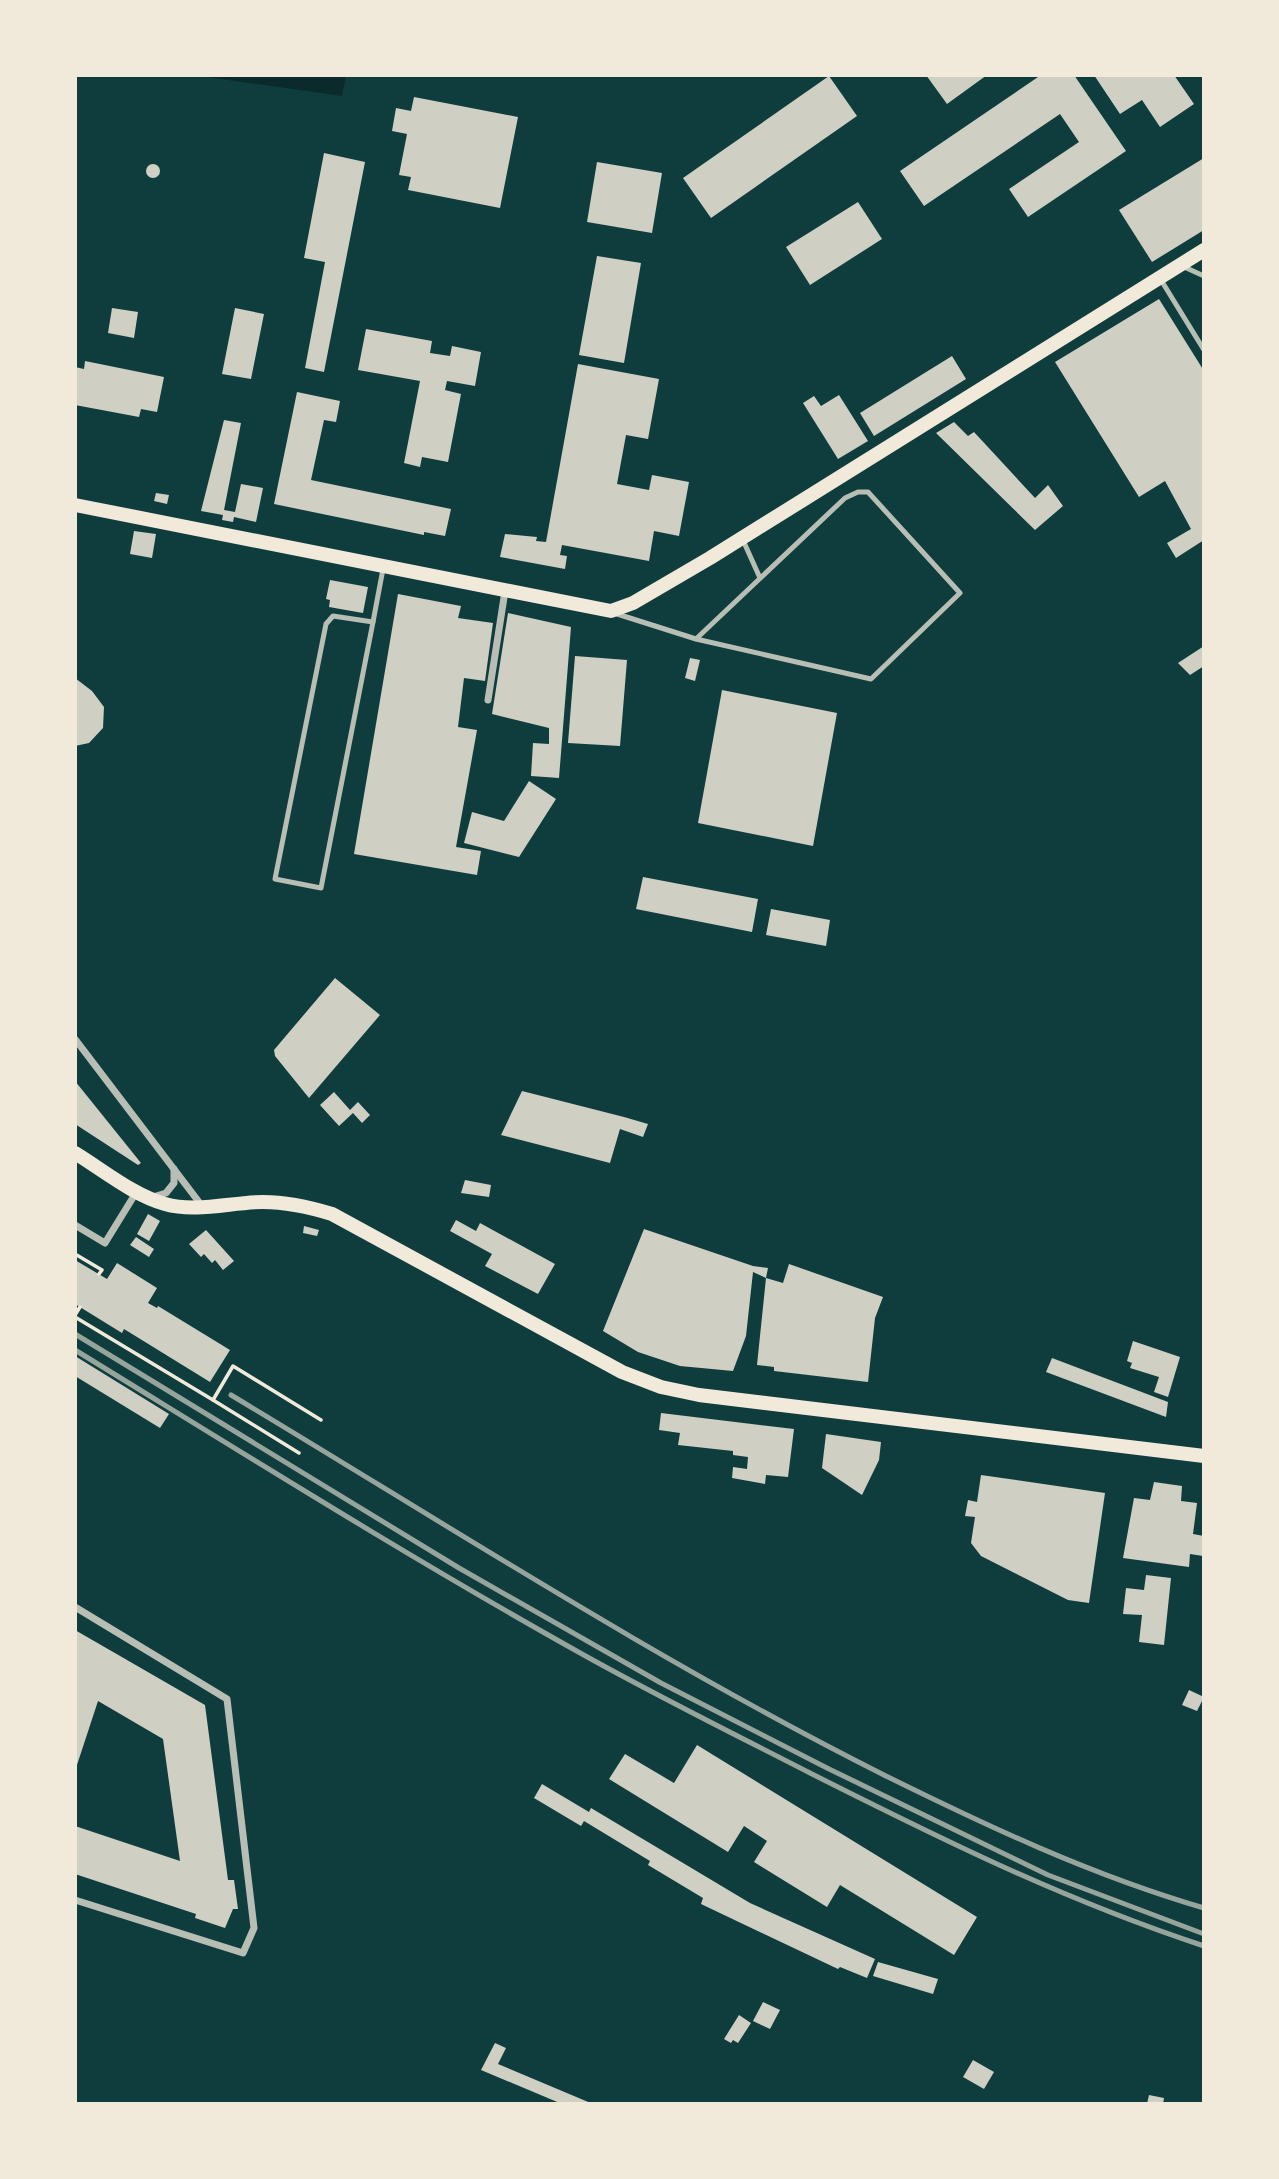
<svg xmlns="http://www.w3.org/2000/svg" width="1279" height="2179" font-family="'Open Sans',sans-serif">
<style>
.water{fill:#0a2a2b}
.building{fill:#cfcfc3}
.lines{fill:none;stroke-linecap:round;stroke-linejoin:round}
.path{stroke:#f1e9da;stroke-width:3.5}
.service{stroke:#b8beb3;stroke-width:5}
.minor{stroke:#b8beb3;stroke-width:7}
.secondary{stroke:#f1e9da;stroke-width:14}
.rail{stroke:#97a49c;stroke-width:5}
</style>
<rect width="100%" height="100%" fill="#0f3d3e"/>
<polygon class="water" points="193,75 346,75 342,96"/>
<g class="building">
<polygon points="926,75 987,75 947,104"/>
<polygon points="1041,75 1074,75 1126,151 1028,217 1009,189 1079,142 1060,114 924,206 900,171"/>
<polygon points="1094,75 1174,75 1194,104 1160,127 1142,100 1120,114"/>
<polygon points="829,76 857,116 711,218 683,178"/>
<polygon points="414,97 518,117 500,208 408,190 411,177 399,175 407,134 392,131 396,108 411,111"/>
<polygon points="324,153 365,162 324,372 305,368 325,262 304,258"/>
<polygon points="1204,158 1204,230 1152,262 1119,210"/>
<polygon points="597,162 662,173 652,233 587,222"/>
<circle cx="153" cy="171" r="7"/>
<polygon points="858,202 882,239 810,285 786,247"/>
<polygon points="597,256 641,263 624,363 579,355"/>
<polygon points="1159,299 1204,371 1204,540 1176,558 1167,543 1191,529 1165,481 1139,497 1055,362"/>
<polygon points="112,308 138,312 134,338 108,333"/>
<polygon points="235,308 264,314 251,379 222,374"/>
<polygon points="366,329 432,341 430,353 450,356 452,346 481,352 475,386 447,381 445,390 461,394 448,462 422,457 420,467 404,463 420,381 358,370"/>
<polygon points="952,356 966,379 874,436 860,413"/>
<polygon points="85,361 164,377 157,412 141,409 139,417 75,405 75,367 84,369"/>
<polygon points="578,364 659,379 648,439 626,435 617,484 649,490 652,475 689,482 679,536 654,531 649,561 562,545 560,555 567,556 565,569 500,557 505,534 537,537 536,541 546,542"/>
<polygon points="297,392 340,401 336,422 324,420 311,480 451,509 445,536 424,532 424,535 274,504"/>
<polygon points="839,395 868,441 838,459 803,403 814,396 821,406"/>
<polygon points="224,420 241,423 224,510 235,512 241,484 263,488 256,522 234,517 233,522 222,520 223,515 201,511"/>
<polygon points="954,422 968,436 974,432 1035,498 1048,485 1063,506 1035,530 936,433"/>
<polygon points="156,493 169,495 167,504 154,501"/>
<polygon points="134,531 156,534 152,558 130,554"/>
<polygon points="330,580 368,587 363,613 329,607 330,600 326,599"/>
<polygon points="398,594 461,606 458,618 493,623 485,681 464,678 458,727 477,730 456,847 481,851 477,875 354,854"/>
<polygon points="508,613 571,627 559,778 531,776 533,743 549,744 549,728 492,714"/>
<polygon points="1204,646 1204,666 1190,675 1178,663"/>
<polygon points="575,656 627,660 620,746 568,743"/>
<polygon points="690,658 700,660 695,681 685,678"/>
<polygon points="75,678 92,691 104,707 103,728 89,743 75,746"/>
<polygon points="722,690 837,713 813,846 698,823"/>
<polygon points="529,781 556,799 519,857 464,843 472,812 504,821"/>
<polygon points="643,877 758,899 752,932 636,909"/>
<polygon points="771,909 830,920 826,946 766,935"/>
<polygon points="335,978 380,1015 309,1098 275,1056 274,1050"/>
<polygon points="75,1081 141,1163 138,1165 75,1124"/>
<polygon points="522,1091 624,1117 648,1124 643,1137 620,1129 610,1163 501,1135"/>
<polygon points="334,1092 350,1110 358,1102 370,1115 362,1123 353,1113 339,1126 320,1105"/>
<polygon points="465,1180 491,1185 489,1197 461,1193"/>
<polygon points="148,1214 160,1221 149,1241 137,1234"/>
<polygon points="456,1220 476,1231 480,1223 555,1264 538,1294 485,1266 492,1254 450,1231"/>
<polygon points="304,1226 319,1230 317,1236 303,1233"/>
<polygon points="644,1229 753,1266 768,1268 766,1278 753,1272 746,1336 733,1371 680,1366 638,1352 603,1331"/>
<polygon points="206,1230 234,1261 223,1270 215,1260 212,1263 204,1254 201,1257 189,1244"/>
<polygon points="136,1237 154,1249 149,1257 130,1245"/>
<polygon points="75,1260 107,1279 117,1263 157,1288 148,1303 157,1308 158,1306 230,1350 210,1382 124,1329 122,1333 75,1304"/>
<polygon points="789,1264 883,1297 875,1318 868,1382 774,1371 774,1367 757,1365 766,1278 783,1283"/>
<polygon points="1133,1341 1180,1357 1168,1397 1154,1392 1159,1377 1130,1368 1132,1363 1127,1361"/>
<polygon points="75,1356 169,1414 160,1428 75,1376"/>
<polygon points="1052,1358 1168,1402 1166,1417 1046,1372"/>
<polygon points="661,1413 794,1429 788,1477 766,1475 765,1484 732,1478 733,1467 747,1469 748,1457 733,1455 733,1451 678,1445 680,1433 659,1430"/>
<polygon points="826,1434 881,1442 879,1460 862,1495 822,1468"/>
<polygon points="981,1475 1105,1493 1089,1603 1068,1600 981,1556 971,1543 975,1517 965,1516 968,1500 977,1502"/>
<polygon points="1154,1482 1182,1486 1181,1501 1197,1503 1193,1534 1204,1536 1204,1548 1203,1556 1190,1554 1189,1567 1123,1558 1134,1498 1150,1500"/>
<polygon points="1146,1575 1171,1578 1164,1645 1139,1642 1142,1615 1123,1614 1126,1588 1144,1590"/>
<polygon points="75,1630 205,1705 228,1880 234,1880 238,1909 233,1909 225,1928 195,1918 196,1914 75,1874 75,1826 180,1861 163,1739 98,1701 75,1771"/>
<polygon points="1189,1690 1204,1697 1197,1711 1182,1705"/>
<polygon points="697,1745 977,1917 954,1955 840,1885 827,1907 754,1862 767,1841 744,1826 728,1852 609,1779 625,1754 674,1783"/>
<polygon points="542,1784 589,1812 591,1808 750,1903 875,1959 867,1978 840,1967 838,1969 701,1904 703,1898 648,1865 650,1861 584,1821 581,1826 534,1798"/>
<polygon points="878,1962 938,1979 933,1994 873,1976"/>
<polygon points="763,2002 780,2010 770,2029 753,2021"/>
<polygon points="739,2015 751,2023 738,2043 733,2040 731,2043 724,2039"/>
<polygon points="495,2043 506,2048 498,2064 593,2104 562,2104 481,2070"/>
<polygon points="973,2060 994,2072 984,2089 963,2077"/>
<polygon points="1149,2095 1164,2098 1163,2104 1147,2104"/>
</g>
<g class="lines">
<g class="path">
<polyline points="75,1254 102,1270 99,1274"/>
<polyline points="75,1315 80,1307"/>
<polyline points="75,1317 213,1400 233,1366 321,1420"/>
<polyline points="213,1400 299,1453"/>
</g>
<g class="service">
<polyline points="1182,266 1204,276"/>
<polyline points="1161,280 1204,350"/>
<polyline points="742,538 760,578"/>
<polyline points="614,613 696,639 871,679 960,593 868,492 858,492 845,498 696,639"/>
<polygon points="333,616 373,622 321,888 275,879 326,624"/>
<polyline points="373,622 383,569"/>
</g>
<g class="minor">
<polyline points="488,700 505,591"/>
<polyline points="75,1039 202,1206"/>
<polyline points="153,1197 166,1193 174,1183 174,1169"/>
<polyline points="75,1225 105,1243 137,1191"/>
<polyline points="75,1607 227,1699 254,1928 243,1953 75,1900"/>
</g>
<g class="secondary">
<polyline points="75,505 611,611 633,603 710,558 1204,250"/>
<path d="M75,1153C103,1170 133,1195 165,1204C196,1213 232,1202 263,1202C287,1202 309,1207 332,1214L622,1372L661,1387L699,1395L1204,1456"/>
</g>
<g class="rail">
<polyline points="75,1334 459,1568 661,1683 829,1769 1048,1875 1204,1934"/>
<path d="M75,1350C243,1453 410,1558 582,1654C657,1696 734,1734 810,1773C941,1839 1064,1900 1204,1946"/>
<path d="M231,1395C446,1524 657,1661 882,1774C987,1826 1091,1875 1204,1908"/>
</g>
</g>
<rect width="1279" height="2179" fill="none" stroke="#f1e9da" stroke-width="154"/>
</svg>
